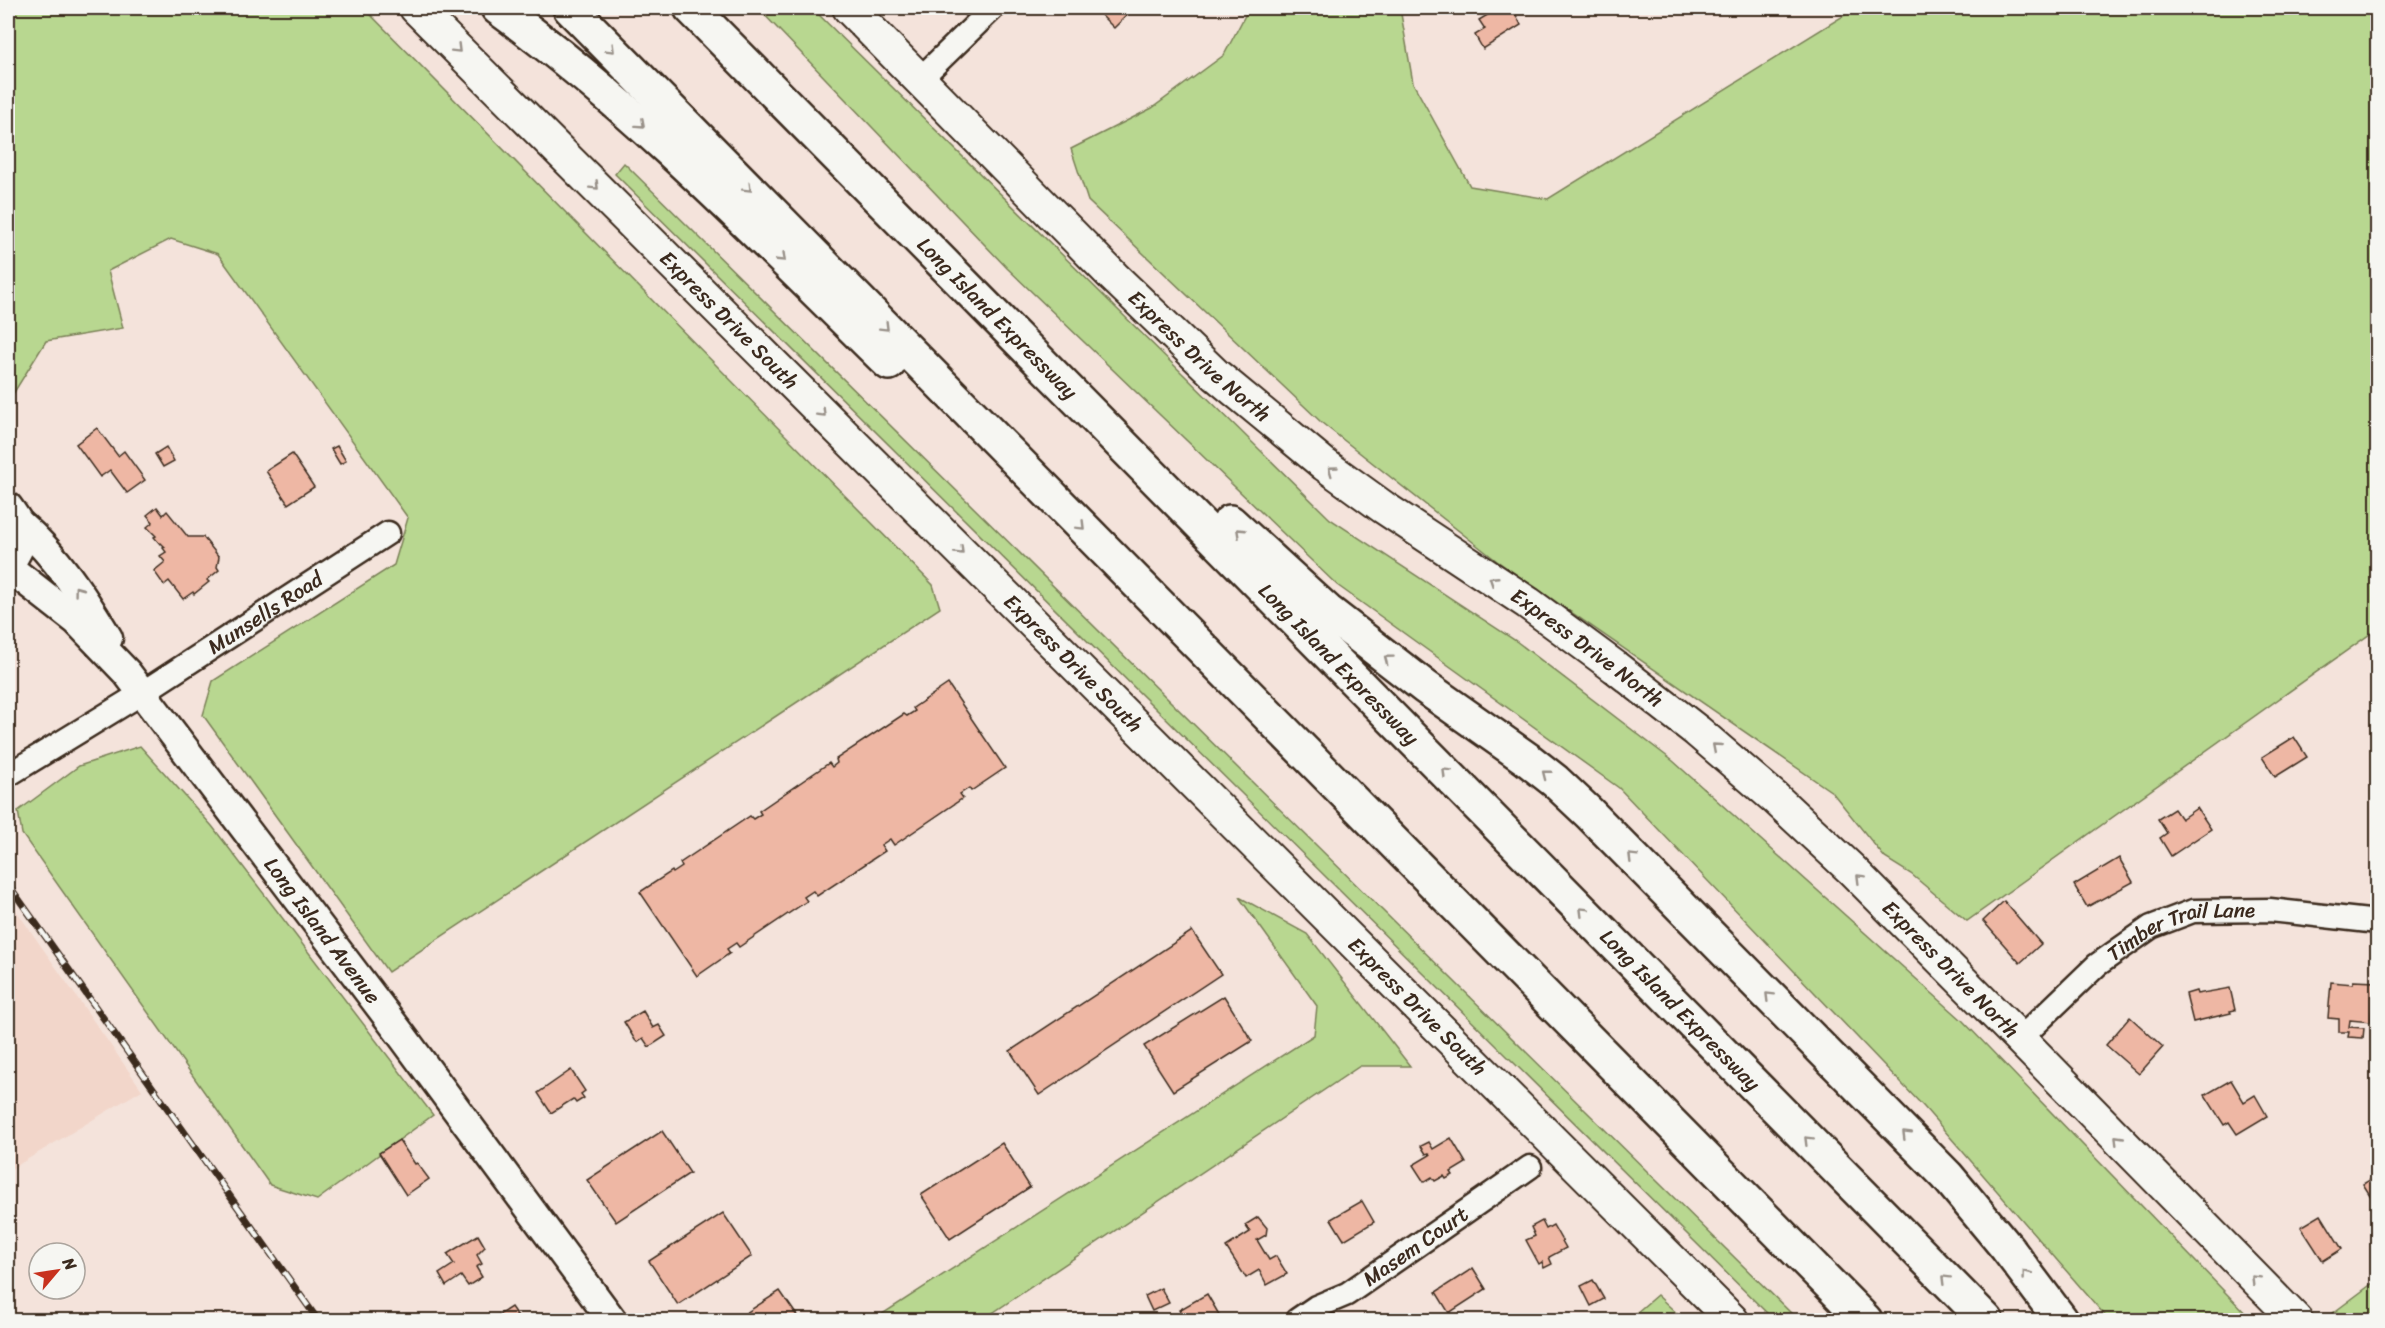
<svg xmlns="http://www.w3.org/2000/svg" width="2385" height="1328" font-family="Sriracha,sans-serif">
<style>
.built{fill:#f2d6ca}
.green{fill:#b8d790;stroke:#7a8057;stroke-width:1.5}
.building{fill:#eeb7a4;stroke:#3b2a1e;stroke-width:1.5}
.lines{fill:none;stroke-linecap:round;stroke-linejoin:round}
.minor-casing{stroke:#3b2a1e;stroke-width:27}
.tertiary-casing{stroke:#3b2a1e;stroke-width:33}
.secondary-casing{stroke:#3b2a1e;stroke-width:36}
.motorway-casing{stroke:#3b2a1e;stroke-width:38}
.minor{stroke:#f6f6f2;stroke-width:22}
.tertiary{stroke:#f6f6f2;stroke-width:28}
.secondary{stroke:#f6f6f2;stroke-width:32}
.motorway{stroke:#f6f6f2;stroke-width:33}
.rail-casing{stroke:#3b2a1e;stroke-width:7}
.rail{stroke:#f6f6f2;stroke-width:4.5;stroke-dasharray:14;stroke-linecap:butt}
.oneway{stroke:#989088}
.labels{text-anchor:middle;stroke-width:4.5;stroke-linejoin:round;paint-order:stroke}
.street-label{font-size:21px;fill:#3b2a1e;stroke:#f6f6f2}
</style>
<rect width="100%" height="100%" fill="#f4e3db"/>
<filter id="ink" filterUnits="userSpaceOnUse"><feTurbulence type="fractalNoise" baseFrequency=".0167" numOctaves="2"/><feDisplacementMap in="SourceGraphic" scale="12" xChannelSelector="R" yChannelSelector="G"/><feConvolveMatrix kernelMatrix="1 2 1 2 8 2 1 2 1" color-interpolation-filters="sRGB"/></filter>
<g filter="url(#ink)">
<polygon class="built" points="8,899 142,1090 8,1171"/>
<g class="green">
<polygon points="8,8 364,8 933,585 940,608 388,972 203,715 213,681 394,565 408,518 218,254 171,239 108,271 123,328 46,341 8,402"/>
<polygon points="758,8 812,8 1330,519 1516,641 1673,761 1962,1020 2252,1320 2109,1320 1924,1107 1619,788 1337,585 1007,268"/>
<polygon points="1249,8 1400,8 1413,83 1470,186 1548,199 1856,8 2377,8 2377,629 1967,921 1911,874 1885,858 1832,792 1497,561 1322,423 1088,201 1071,149 1152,108 1224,55"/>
<polygon points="624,163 1798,1320 1774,1320 615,174"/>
<polygon points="140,746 212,826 433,1115 317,1200 270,1185 22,834 18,811 79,766"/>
<polygon points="1239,897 1307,934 1410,1066 1360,1066 982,1320 873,1320 1314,1035 1317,1006"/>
<polygon points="2377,1280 2377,1320 2340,1320 2333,1313"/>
<polygon points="1657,1295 1684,1320 1628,1320"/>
</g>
<g class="building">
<polygon points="1094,8 1134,8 1114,28"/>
<polygon points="1499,8 1510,8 1513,12 1514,11 1521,25 1483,49 1475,35 1485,29 1479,20"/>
<polygon points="97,428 118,456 124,451 145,480 127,493 110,470 100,477 76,444"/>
<polygon points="337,446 346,461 340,464 331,449"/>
<polygon points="166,447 174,461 163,467 155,454"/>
<polygon points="292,454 314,487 288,504 266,471"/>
<polygon points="157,507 163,515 167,511 188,537 203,537 219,557 217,567 219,570 207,580 209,582 194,594 193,592 183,599 169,581 164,585 154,571 165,562 160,556 166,552 163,548 165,547 161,543 160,544 154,537 156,536 147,527 153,522 147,515"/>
<polygon points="948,684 1005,768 971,791 969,788 960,794 963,798 894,845 890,839 881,845 885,851 817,896 813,891 804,897 807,901 739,947 736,943 727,949 730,953 697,976 640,892 672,871 673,873 682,867 680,863 750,816 753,819 761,814 759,811 829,763 832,767 837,763 836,759 904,714 907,716 915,711 913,708"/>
<polygon points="2294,737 2307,757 2275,777 2262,757"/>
<polygon points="2197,808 2211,829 2171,856 2160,838 2167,833 2158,819 2174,809 2181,819"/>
<polygon points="2119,858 2133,882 2087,907 2074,885"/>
<polygon points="2004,901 2041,944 2020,963 1983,921"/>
<polygon points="1192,931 1221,974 1039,1095 1010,1051"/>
<polygon points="2353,981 2376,982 2375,991 2373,991 2371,1022 2350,1020 2349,1027 2364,1028 2363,1038 2348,1037 2349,1032 2339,1032 2339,1019 2328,1018 2331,982 2353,984"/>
<polygon points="2230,988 2235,1010 2230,1011 2231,1013 2193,1022 2186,994 2196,991 2197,994"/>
<polygon points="1224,996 1252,1041 1173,1091 1144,1046"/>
<polygon points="643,1011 653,1028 659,1025 666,1036 649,1047 643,1038 637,1042 635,1040 624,1022"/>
<polygon points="2130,1017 2163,1047 2139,1074 2106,1045"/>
<polygon points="571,1070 585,1091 581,1094 584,1098 576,1103 573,1099 551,1113 538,1093"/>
<polygon points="2231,1080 2244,1102 2255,1095 2267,1116 2237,1134 2229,1122 2224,1125 2205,1095"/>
<polygon points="662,1131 690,1173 616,1222 587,1180"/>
<polygon points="1451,1138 1466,1163 1451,1172 1453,1175 1446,1179 1444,1176 1435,1181 1432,1177 1424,1182 1413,1165 1430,1155 1429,1153 1426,1154 1421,1146 1429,1142 1433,1149"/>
<polygon points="399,1140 415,1164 417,1163 429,1179 406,1195 379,1153"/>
<polygon points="1002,1143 1030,1187 950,1239 921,1195"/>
<polygon points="2378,1175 2378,1202 2375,1203 2363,1184"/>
<polygon points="1362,1201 1374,1222 1344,1240 1331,1219"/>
<polygon points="723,1213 752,1256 678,1305 649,1261"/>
<polygon points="2321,1215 2342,1249 2323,1261 2301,1227"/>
<polygon points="1258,1217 1267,1228 1266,1235 1257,1240 1269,1260 1276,1256 1287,1274 1267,1285 1259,1270 1246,1278 1226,1247 1250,1232 1245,1225"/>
<polygon points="1542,1221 1546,1229 1553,1225 1566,1248 1549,1257 1552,1264 1544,1268 1542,1262 1539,1264 1526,1240 1535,1236 1531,1227"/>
<polygon points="478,1235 485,1247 477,1255 482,1264 476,1267 482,1277 468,1286 461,1276 446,1286 439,1274 454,1264 447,1254"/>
<polygon points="1473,1268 1486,1289 1449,1313 1436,1292"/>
<polygon points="1593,1280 1604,1299 1591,1306 1581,1286"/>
<polygon points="1161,1288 1169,1303 1152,1311 1145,1296"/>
<polygon points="780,1291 800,1320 735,1320"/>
<polygon points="1207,1294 1221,1318 1217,1320 1184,1320 1179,1310"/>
<polygon points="511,1307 520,1320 491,1320"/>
</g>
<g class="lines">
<g class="minor-casing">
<g id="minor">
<polyline points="920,79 993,8"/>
<path id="s1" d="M8,775L142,693L388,533"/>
<path id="s2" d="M2020,1039L2097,965L2151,927L2193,911L2270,910L2378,922"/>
<path id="s3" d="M1297,1320L1316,1307L1347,1294L1530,1167"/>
</g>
</g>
<g class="tertiary-casing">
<g id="tertiary">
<path id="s4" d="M8,507C28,534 25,539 8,567L77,621L127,673L403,1037L612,1320"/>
<path d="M21,525C57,556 83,597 108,638"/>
</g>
</g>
<g class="secondary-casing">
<g id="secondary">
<path id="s5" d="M416,8L1732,1320"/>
<path id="s6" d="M849,8L1114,277L1216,375L1325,465L1383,507L1528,603L1615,667L1697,731L1775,798L1851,869L2020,1039L2296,1320"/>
</g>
</g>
<g class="motorway-casing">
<g id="motorway">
<path d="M498,8C641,112 763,240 889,363"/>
<polyline points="570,8 1865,1320"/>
<path id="s7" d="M691,8L1986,1320"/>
<polyline points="1230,522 1327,611 1425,687 1527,759 1555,781 1589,813 1947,1176 2007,1248 2061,1320"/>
</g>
</g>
<use href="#minor" class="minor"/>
<use href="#tertiary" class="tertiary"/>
<use href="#secondary" class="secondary"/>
<use href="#motorway" class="motorway"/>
<g class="rail-casing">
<polyline id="rail" points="8,884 318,1320"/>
</g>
<use href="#rail" class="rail"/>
</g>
<defs><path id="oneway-chevron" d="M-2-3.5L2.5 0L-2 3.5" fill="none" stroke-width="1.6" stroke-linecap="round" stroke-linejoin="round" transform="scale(1.5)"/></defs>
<g class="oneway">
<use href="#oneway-chevron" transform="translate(457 49) rotate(45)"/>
<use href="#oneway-chevron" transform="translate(611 49) rotate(45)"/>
<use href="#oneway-chevron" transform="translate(641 124) rotate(42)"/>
<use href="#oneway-chevron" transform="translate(595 186) rotate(45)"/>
<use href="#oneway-chevron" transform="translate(748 188) rotate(45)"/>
<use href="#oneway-chevron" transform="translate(782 258) rotate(44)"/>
<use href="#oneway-chevron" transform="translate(885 327) rotate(45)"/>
<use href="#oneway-chevron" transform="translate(822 413) rotate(45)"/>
<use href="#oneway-chevron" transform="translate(1332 470) rotate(-144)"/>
<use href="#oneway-chevron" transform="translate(1081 526) rotate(45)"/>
<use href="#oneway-chevron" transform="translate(1240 532) rotate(-137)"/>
<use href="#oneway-chevron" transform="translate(960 551) rotate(45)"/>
<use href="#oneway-chevron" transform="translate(1493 580) rotate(-147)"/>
<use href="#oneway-chevron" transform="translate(78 590) rotate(-127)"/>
<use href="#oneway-chevron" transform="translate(1388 659) rotate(-143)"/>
<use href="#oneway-chevron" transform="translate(1716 747) rotate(-139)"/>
<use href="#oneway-chevron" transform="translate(1446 772) rotate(-135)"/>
<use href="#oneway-chevron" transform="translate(1546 774) rotate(-142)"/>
<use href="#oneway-chevron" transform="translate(1632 857) rotate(-135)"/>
<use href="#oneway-chevron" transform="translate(1860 878) rotate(-135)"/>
<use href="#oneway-chevron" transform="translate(1583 911) rotate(-135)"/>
<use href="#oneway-chevron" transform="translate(1769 996) rotate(-135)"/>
<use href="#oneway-chevron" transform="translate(1906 1134) rotate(-135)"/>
<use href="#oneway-chevron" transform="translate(2118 1139) rotate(-134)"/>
<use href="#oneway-chevron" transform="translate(1808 1140) rotate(-135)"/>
<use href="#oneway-chevron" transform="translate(2026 1274) rotate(-127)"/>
<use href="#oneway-chevron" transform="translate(1945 1279) rotate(-135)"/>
<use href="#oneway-chevron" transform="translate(2255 1279) rotate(-135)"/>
</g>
</g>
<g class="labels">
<g class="street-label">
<text dy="7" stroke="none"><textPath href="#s7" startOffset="436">Long Island Expressway</textPath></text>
<text dy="7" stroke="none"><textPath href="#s5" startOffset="442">Express Drive South</textPath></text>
<text dy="7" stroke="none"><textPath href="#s6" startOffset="494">Express Drive North</textPath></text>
<text dy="7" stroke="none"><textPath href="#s1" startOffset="304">Munsells Road</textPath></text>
<text dy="7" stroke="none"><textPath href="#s6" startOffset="980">Express Drive North</textPath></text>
<text dy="7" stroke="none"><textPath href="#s7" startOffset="922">Long Island Expressway</textPath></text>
<text dy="7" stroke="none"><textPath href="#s5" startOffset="928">Express Drive South</textPath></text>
<text dy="7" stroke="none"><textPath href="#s4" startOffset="550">Long Island Avenue</textPath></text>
<text dy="7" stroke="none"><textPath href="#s2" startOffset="201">Timber Trail Lane</textPath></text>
<text dy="7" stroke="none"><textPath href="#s6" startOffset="1466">Express Drive North</textPath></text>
<text dy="7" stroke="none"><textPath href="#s5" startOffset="1414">Express Drive South</textPath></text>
<text dy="7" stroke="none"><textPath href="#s7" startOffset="1408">Long Island Expressway</textPath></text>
<text dy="7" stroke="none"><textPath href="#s3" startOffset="140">Masem Court</textPath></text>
</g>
</g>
<rect width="2385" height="1328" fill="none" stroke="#f6f6f2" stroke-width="30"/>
<rect x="15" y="15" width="2355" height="1298" fill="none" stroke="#3b2a1e" stroke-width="2" filter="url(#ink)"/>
<g transform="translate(57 1271) rotate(61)"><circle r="28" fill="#f6f6f2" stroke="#aba49d" stroke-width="1.5"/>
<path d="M0-4.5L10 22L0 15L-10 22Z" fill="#c8321e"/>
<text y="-9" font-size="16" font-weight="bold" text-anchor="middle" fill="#3b2a1e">N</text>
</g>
</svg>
